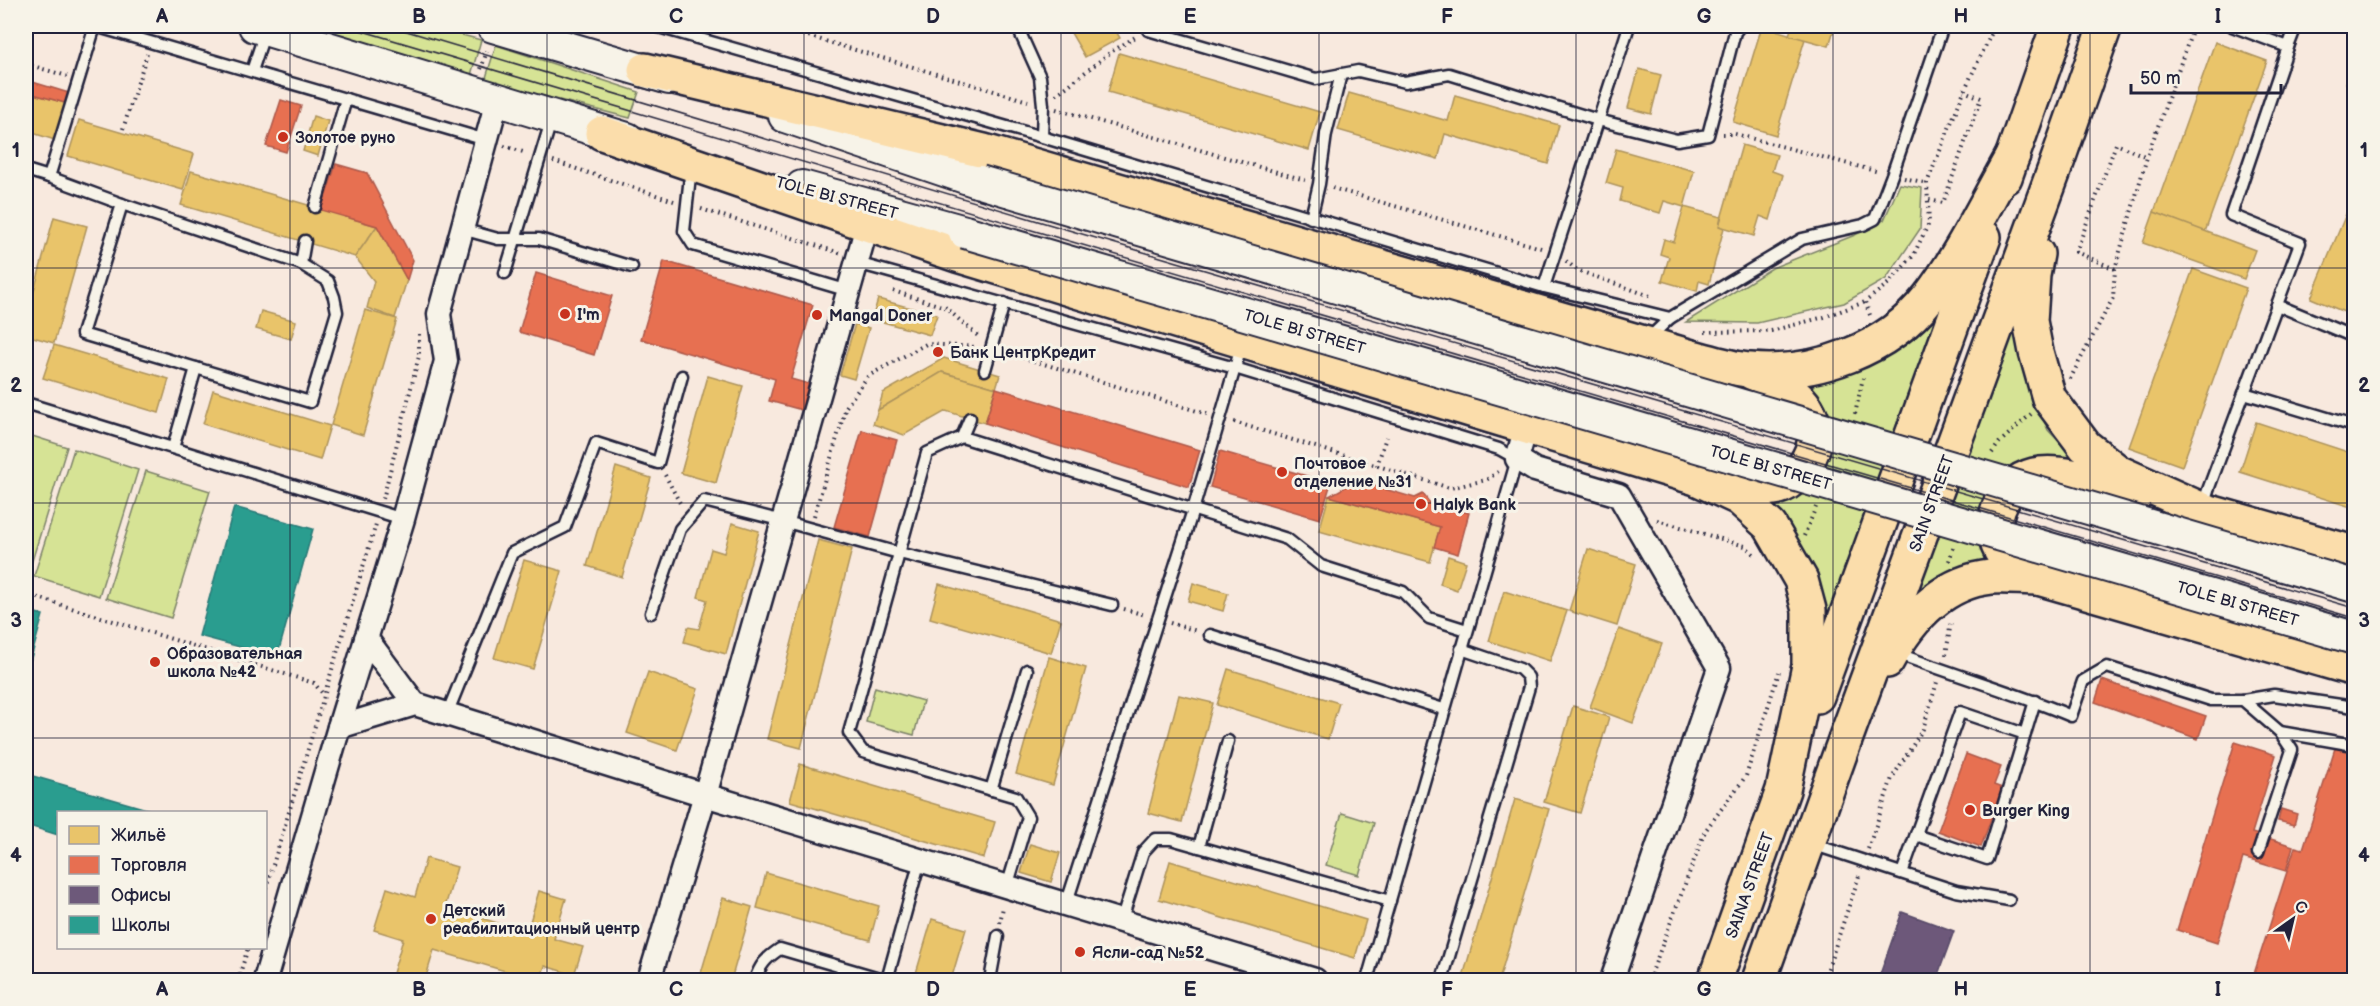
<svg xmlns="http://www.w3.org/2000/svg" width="2380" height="1006" font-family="'Balsamiq Sans',sans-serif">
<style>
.green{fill:#d6e395;stroke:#7c8268;stroke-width:1.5}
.homes{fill:#e9c46a;stroke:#ad935c;stroke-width:1.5}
.shops{fill:#e76f51;stroke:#ac584a;stroke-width:1.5}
.offices{fill:#6d597a;stroke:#564867;stroke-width:1.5}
.schools{fill:#2a9d8f;stroke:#287876;stroke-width:1.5}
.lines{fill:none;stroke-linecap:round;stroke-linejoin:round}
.service-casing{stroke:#22223b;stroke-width:15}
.minor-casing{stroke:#22223b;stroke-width:27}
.secondary-casing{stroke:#22223b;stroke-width:36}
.primary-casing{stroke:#22223b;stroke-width:38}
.path{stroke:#22223b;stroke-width:4;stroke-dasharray:1.5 4.5;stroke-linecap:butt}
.service{stroke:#f7f3e8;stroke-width:10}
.minor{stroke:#f7f3e8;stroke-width:22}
.secondary{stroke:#f7f3e8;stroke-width:32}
.primary{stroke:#fbddab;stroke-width:33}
.tram{stroke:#22223b;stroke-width:1.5}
.secondary-bridge-casing{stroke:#22223b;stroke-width:36;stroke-linecap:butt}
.secondary-bridge{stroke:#f7f3e8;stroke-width:32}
.grid{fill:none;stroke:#22223b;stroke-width:1.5;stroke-opacity:0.55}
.poi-dot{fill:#c8321e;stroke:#f7f3e8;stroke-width:2}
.labels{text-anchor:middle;stroke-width:6;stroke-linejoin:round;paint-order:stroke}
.poi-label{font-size:16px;font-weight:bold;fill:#22223b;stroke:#f7f3e8;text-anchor:start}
.street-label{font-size:16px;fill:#22223b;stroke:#f7f3e8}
.neatline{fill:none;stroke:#22223b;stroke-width:2}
.grid-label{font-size:20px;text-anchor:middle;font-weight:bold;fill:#22223b}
</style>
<rect width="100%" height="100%" fill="#f8e9de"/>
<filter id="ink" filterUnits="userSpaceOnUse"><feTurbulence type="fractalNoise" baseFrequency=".0167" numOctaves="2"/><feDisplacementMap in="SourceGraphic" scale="12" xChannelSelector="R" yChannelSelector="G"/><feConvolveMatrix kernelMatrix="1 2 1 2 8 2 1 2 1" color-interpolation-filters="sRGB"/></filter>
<g filter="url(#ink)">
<g class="green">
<polygon points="325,26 428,26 481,40 471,75 323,29"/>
<polygon points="496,45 639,92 630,118 485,81"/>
<polygon points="1900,184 1922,188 1920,229 1886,279 1844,303 1757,323 1686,322 1772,268 1855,235 1884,220"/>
<path d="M2015,302L2025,379L2048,430L2084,468L2038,462L1980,533L1985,565C1950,573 1934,578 1907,601Z"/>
<polygon points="1935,320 1822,634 1757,499 1803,483 1791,381 1880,352"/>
<polygon points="26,434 67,447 28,574 26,573"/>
<polygon points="74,449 138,470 99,596 34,576"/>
<polygon points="146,471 210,491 171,618 106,598"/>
<polygon points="875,687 923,701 914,735 866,722"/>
<polygon points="1342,813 1374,823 1359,875 1326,865"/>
</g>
<g class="homes">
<polygon points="1067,26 1113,26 1120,38 1085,57"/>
<polygon points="1762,26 1805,39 1776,135 1733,122"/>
<polygon points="1792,26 1835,26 1829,46 1789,35"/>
<polygon points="2215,42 2267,61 2205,232 2154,212"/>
<polygon points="1119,53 1320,112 1309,150 1108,92"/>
<polygon points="2354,62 2354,86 2346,83"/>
<polygon points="1639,69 1661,75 1651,114 1628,108"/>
<polygon points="26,92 65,103 55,140 26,131"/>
<polygon points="1349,93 1448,121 1455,95 1559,125 1548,164 1445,134 1438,159 1338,130"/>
<polygon points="313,116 328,121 318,156 303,151"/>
<polygon points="79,120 194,154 183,190 68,156"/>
<polygon points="1742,145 1777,155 1772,171 1783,175 1770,220 1760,216 1754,236 1719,226"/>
<polygon points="1616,149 1694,171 1684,207 1664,201 1660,213 1620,201 1623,188 1606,183"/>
<polygon points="191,171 315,207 377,226 355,257 181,205"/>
<polygon points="2354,195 2354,316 2311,298"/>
<polygon points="1684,207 1721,217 1719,226 1724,228 1709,284 1699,281 1697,291 1662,281 1669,257 1660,254 1664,239 1674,242"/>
<polygon points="2154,212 2255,250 2244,279 2143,243"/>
<polygon points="54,217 87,226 54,343 26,335 26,320"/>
<polygon points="377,226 407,280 395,318 367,308 374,281 355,257"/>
<polygon points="2193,269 2246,288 2182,466 2129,447"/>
<polygon points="878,299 937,315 930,335 872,319"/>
<polygon points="365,310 397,319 363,435 331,425"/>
<polygon points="261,311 296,321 291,339 256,329"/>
<polygon points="855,324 869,328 854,379 840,375"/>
<polygon points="54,345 169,379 159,413 43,378"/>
<polygon points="944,358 1000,375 996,388 942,372 878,410 883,393"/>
<polygon points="942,372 996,388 985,423 946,411 904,435 873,424 878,410"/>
<polygon points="708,376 743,386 716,483 681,473"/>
<polygon points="213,390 330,426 320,460 203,424"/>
<polygon points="2256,422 2354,454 2354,508 2240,472"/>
<polygon points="616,467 651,478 622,577 587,566"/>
<polygon points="1329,496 1440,527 1430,562 1319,531"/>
<polygon points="732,523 759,531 726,654 684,642 688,627 699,629 707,600 698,597 711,549 724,553"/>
<polygon points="818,540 852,549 801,748 767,739"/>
<polygon points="1588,549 1636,564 1617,626 1569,611"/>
<polygon points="1448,556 1466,562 1457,590 1440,584"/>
<polygon points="524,560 562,571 533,669 494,658"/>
<polygon points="1193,583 1228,593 1223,611 1188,601"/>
<polygon points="939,584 1061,620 1051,653 930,618"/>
<polygon points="1504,591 1567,611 1550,661 1489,641"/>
<polygon points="1619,629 1662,644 1633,723 1590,707"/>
<polygon points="1049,657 1086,668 1053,785 1016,774"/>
<polygon points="1228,669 1339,703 1328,739 1217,705"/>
<polygon points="648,672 698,689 677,750 627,733"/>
<polygon points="1179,695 1213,703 1182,822 1148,813"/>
<polygon points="1573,706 1609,717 1580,813 1544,802"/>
<polygon points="800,764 995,822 984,858 790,801"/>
<polygon points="1515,799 1549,809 1499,980 1462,980"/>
<polygon points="1030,844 1060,853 1051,882 1021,873"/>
<polygon points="426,858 457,867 445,907 527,932 539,891 566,899 554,939 583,947 574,975 545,966 540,980 510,980 512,973 434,950 425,980 391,980 403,939 374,930 387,888 415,897"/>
<polygon points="1170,861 1366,920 1355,958 1159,899"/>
<polygon points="766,873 879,906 870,940 757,908"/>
<polygon points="723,898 752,907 731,980 699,980"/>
<polygon points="932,919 966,929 951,980 914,980"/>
</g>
<g class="shops">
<polygon points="26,80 69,93 65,103 26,92"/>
<polygon points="281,100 301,106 286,152 266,146"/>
<polygon points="336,164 367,173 413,260 407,280 377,226 321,210"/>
<polygon points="664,261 813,305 791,379 809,384 802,410 769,401 775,379 641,339"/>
<polygon points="536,273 612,296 594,355 519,332"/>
<polygon points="996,388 1200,450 1189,487 985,423"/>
<polygon points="862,430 897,440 870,537 834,527"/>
<polygon points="1220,451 1331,483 1320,519 1210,487"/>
<polygon points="1366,479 1370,479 1374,481 1374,486 1415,498 1423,494 1429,502 1469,513 1458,554 1434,547 1440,527 1329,496 1358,480 1364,482"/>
<polygon points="2102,680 2206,716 2198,739 2095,702"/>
<polygon points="2235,742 2276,755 2252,833 2293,846 2286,871 2243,858 2217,943 2177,930"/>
<polygon points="2336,745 2354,751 2354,980 2252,980 2295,847 2303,849"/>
<polygon points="1966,754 2001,767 1994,785 2002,788 1981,847 1938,831"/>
<polygon points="2281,809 2297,814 2294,825 2278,821"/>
</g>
<polygon class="offices" points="1902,912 1954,931 1936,980 1878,980"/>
<g class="schools">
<polygon points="234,507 313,529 277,657 199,636"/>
<polygon points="26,610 43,615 26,676"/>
<polygon points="26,774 157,812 58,812 58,835 26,825"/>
</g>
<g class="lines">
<g class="service-casing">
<g id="service">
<polyline points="95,26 486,140"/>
<polyline points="655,26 1042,137 1544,287 1670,318 1802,239 1863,225 1875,219 1892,175 1943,26"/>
<polyline points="1017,26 1040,77 1043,105 1042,137"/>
<polyline points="1146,26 1148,30 1316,79 1358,71 1405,82 1449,74 1598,120 1677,140 1708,135 1735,32 1740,26"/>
<polyline points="2232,26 2288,47 2296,26"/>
<polyline points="252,71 265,32"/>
<polyline points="691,167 684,231 693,245 849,291"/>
<polyline points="26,170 49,177 95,26"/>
<polyline points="49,177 122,204"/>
<polygon points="122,204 301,264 328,281 334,297 337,312 310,402 82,334"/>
<polyline points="315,207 346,99"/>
<polyline points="1311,218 1319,184 1326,134 1341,74"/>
<polyline points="462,229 498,239 539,239 632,267"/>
<polyline points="857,263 1235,368 1499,449 1517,459 1367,980"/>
<polyline points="301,264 305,241"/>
<polyline points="505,273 552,118"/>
<polyline points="1544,287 1629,26"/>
<polyline points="2277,305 2354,337"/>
<polyline points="1648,339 1670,318"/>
<polyline points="985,370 1004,303"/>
<polyline points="2244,393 2354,426"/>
<polyline points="26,403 403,519"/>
<polyline points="962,437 970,418"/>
<polyline points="173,448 196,368"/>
<polyline points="2203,506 2208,490 2300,243 2231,215 2288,47"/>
<polyline points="651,613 680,529 704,501 783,521 899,553 1112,605"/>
<polyline points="1210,635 1443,709"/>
<path d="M1896,653C1954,675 2014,692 2071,716L2083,681L2107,667L2211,700H2243L2280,732L2292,750L2258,853"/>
<polyline points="2243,700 2274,695 2354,707"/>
<polyline points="447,714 512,553 565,527 596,443 658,463 682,376"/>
<polyline points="2280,732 2354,745"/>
<polyline points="991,790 1027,670"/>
<polyline points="1916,835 1987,859 2025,734"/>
<polyline points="1812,844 1956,891 2009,900"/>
<polyline points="1199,847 1228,741"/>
<polyline points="1902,873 1960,712 2025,734 2035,701"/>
<polyline points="1007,887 1028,817 1016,797 863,752 849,733 927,453 962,437 1287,539 1321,566 1403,592 1429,618 1467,630"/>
<polyline points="1066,905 1193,510 1242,344"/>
<polyline points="1121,922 1143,852 1155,839 1171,839 1390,901"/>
<path d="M755,980C760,965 766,958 780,949L886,980"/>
<polyline points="887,980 920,860"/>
<polyline points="990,980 998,936"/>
<polyline points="1442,980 1529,687 1528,677 1520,669 1461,649"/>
</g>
</g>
<g class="minor-casing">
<g id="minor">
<polyline points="1526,427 1517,459 1535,470 1619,495 1719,668 1612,980"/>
<polyline points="366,638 415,704"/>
<polyline points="339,727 415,704 705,795 1315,980"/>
<polyline points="265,980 339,727 403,519 446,361 439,314 497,101"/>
<polyline points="649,980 705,795 871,212"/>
</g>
</g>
<g class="secondary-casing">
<g id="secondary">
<polyline points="255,26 627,139"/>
<polyline points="493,26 669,78"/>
<polyline points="785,116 980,182"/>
<polyline points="802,187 965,232"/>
</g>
</g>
<g class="primary-casing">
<g id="primary">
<path d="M645,70L984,151L1692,357C1710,361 1731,369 1750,370C1815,376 1888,350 1929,297C1962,254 1986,202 2013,155"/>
<polyline points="602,133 957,255 1696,478 1739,498 1770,526 1801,580 1809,610 1809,666 1783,790 1715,980"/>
<polyline points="2005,177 2058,26"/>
<polyline points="2037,254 2033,275 2030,321 2036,352 2049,398 2085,446 2118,472 2203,510 2354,553"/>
<path d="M1719,482C1737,485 1756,491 1774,488C1786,487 1797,476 1803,467C1825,439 1814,406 1785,388C1775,381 1762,377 1751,372"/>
<path d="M2038,578C2028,572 2011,565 2004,556C1983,527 2001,483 2034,475C2062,468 2108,486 2137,493"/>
<path d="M1887,661C1909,620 1942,582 1991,577C2006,576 2023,578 2038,578L2354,669"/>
<polyline points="1817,696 1984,237"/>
<polyline points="1759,980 1841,751 2055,168 2105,26"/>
</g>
</g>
<g class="path">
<polyline points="774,26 1028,101"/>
<polyline points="26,64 67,76"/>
<polyline points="481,69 487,51"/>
<polyline points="1056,95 1111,52 1137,36"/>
<polyline points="1056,109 1305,180"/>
<polyline points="123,129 147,54"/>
<polyline points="1723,134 1735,134 1879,172"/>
<polyline points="504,146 526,153"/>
<polyline points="553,161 674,201"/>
<polyline points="1904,178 1927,183"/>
<polyline points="1332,188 1541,248"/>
<polyline points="1929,200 1943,203 1981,98 1964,91"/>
<polyline points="701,209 840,253"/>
<polyline points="1566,261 1577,270 1650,296"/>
<polyline points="2115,269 2076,252 2116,144 2147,157"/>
<polyline points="893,291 945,307 980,338"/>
<polyline points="1870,315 1865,302 1889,283 1913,256 1929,223 1927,183 1964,91 1995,26"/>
<polyline points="1705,332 1771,331 1824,317 1865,302"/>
<polyline points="1005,352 1207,414"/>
<polyline points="2070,379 2113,298 2115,269 2147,157 2194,26"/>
<polyline points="1855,414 1863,378"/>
<polyline points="1234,422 1450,488 1486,480 1498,472"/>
<polyline points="1992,453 1999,443 2031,414"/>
<polyline points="1377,466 1386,437"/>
<polyline points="665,475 681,505"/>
<polyline points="383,499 419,356 419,334"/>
<polyline points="814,516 846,407 868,376 926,344 977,347"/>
<polyline points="1657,520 1745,546 1756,556"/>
<polyline points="1804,536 1816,507"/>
<polyline points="1949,561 1954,546"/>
<polyline points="26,594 314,683 323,694"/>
<polyline points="1124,609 1145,615"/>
<polyline points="1170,623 1197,631"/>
<polyline points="1946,655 1951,621"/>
<polyline points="1868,849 1892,778 1923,729 1937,682"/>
<polyline points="266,888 376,524"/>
<polyline points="1000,923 1003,907"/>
<polyline points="238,980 248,948"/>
<polyline points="1649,980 1705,831 1746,776 1779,672"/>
<polyline points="1824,980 1860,873"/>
</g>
<use href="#service" class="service"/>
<use href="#minor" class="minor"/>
<use href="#secondary" class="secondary"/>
<use href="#primary" class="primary"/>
<g class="tram">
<polyline points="346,26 1035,231 2354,618"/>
<polyline points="390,26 1038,221 2354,608"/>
</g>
<g class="secondary-bridge-casing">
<g id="secondary-bridge">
<polyline points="980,182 2354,586"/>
<polyline points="965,232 2354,638"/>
</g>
</g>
<use href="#secondary-bridge" class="secondary-bridge"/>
</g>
</g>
<path class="grid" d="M290,26V980M547,26V980M804,26V980M1061,26V980M1319,26V980M1576,26V980M1833,26V980M2090,26V980M26,268H2354M26,503H2354M26,738H2354"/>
<g class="poi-dot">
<circle cx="283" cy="137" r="6"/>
<circle cx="565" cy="314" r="6"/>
<circle cx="817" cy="315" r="6"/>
<circle cx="938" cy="352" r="6"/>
<circle cx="1282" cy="472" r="6"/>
<circle cx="1421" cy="504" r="6"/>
<circle cx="155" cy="662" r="6"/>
<circle cx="1970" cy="810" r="6"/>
<circle cx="431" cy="919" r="6"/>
<circle cx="1080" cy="952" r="6"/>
</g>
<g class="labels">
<g class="poi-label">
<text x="295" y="143">Золотое руно</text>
<text x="577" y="320">I'm</text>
<text x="829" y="321">Mangal Doner</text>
<text x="950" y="358">Банк ЦентрКредит</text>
<text x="1294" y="469">Почтовое<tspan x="1294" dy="18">отделение №31</tspan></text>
<text x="1433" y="510">Halyk Bank</text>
<text x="167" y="659">Образовательная<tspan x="167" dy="18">школа №42</tspan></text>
<text x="1982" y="816">Burger King</text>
<text x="443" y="916">Детский<tspan x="443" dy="18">реабилитационный центр</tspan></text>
<text x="1092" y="958">Ясли-сад №52</text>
</g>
<g class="street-label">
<text transform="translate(837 197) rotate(15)" y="6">TOLE BI STREET</text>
<text transform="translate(1305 331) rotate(16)" y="6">TOLE BI STREET</text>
<text transform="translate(1771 467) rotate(16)" y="6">TOLE BI STREET</text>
<text transform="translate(1931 503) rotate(-70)" y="6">SAIN STREET</text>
<text transform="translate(2238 603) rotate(16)" y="6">TOLE BI STREET</text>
<text transform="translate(1749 885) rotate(-70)" y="6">SAINA STREET</text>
</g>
</g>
<rect width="2380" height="1006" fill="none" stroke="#f7f3e8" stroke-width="66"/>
<rect x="57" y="811" width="210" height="138" fill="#f7f3e8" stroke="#a29fa3" stroke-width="1.5"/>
<rect x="69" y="826" width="30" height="18" fill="#e9c46a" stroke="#a29fa3" stroke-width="1.5"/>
<text x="111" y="841" font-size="18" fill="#22223b">Жильё</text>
<rect x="69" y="856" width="30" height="18" fill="#e76f51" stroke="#a29fa3" stroke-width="1.5"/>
<text x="111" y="871" font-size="18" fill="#22223b">Торговля</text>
<rect x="69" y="886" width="30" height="18" fill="#6d597a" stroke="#a29fa3" stroke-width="1.5"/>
<text x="111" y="901" font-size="18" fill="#22223b">Офисы</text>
<rect x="69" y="916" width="30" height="18" fill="#2a9d8f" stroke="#a29fa3" stroke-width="1.5"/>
<text x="111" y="931" font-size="18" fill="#22223b">Школы</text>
<g transform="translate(2293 919) rotate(34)" stroke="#f7f3e8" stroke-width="4.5" paint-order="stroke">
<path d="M0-4.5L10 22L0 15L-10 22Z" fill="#22223b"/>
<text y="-9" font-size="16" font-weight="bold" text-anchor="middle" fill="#22223b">С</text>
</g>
<path d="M2131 84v9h150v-9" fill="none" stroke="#22223b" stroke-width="3"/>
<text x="2140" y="84" font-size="18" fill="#22223b" stroke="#f7f3e8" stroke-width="4.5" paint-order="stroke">50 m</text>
<rect x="33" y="33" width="2314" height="940" class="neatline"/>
<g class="grid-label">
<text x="162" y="23">A</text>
<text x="419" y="23">B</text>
<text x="676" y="23">C</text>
<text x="933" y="23">D</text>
<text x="1190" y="23">E</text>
<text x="1447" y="23">F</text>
<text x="1704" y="23">G</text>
<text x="1961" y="23">H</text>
<text x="2218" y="23">I</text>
<text x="16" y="157">1</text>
<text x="2364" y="157">1</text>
<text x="16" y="392">2</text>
<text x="2364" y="392">2</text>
<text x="16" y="627">3</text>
<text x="2364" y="627">3</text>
<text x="16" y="862">4</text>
<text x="2364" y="862">4</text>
<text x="162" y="996">A</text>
<text x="419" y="996">B</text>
<text x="676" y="996">C</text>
<text x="933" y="996">D</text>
<text x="1190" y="996">E</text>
<text x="1447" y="996">F</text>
<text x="1704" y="996">G</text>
<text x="1961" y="996">H</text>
<text x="2218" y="996">I</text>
</g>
</svg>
